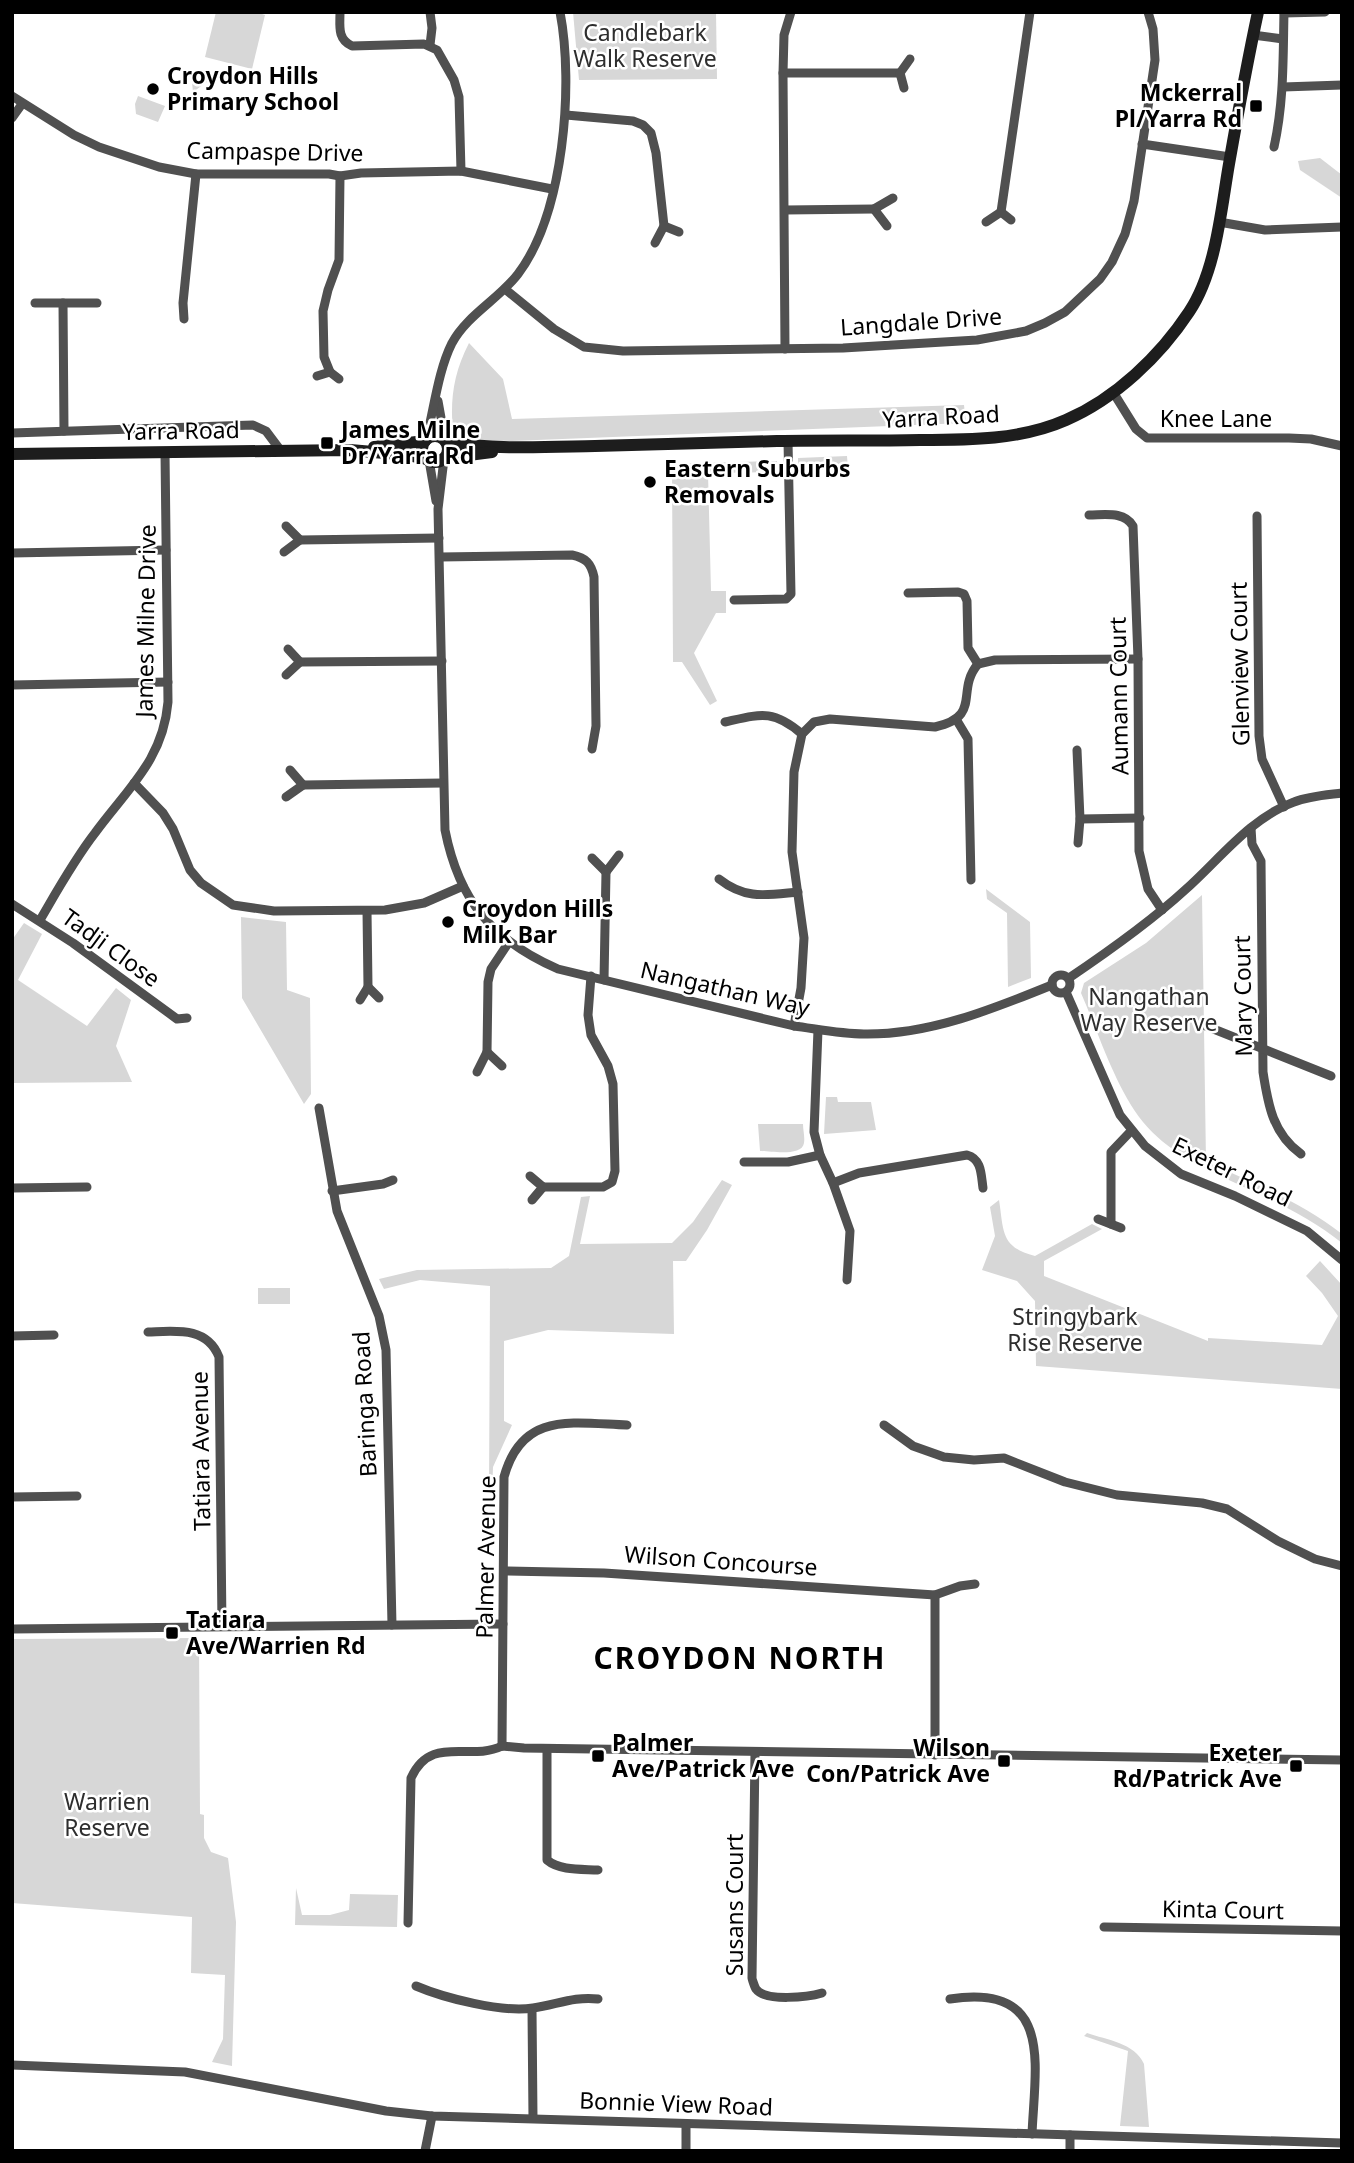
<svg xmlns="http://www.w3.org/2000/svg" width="1354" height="2163" font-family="'Noto Sans',sans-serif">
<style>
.green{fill:#d7d7d7}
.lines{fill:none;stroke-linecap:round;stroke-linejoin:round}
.street{stroke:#505050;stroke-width:9}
.secondary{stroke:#1d1d1d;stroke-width:12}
.poi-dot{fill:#000;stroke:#fff;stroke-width:2.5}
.labels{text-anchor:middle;stroke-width:5;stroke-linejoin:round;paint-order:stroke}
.park-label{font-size:23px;fill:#2e2e2e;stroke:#fff}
.poi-label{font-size:23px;font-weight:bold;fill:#000;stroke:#fff;text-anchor:start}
.street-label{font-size:23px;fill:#000;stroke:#fff}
.district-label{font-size:30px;font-weight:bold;letter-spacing:2px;fill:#000;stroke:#fff}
</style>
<rect width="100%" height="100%" fill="#fff"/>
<g class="green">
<polygon points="216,12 256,12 265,15 252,69 205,57"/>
<polygon points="573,12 716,12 717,79 579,80"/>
<polygon points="191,72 218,74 193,92"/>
<polygon points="138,96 165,106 158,122 136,114 135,104"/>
<polygon points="1320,158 1342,175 1342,198 1300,170 1298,161"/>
<path d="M469,343L503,379L512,419L964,405L966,423L512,441L478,440L453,434C450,400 453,374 469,343Z"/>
<polygon points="847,456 848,469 798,471 798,458"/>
<polygon points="777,461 778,472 708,473 711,591 726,591 726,613 716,613 694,653 717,701 710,705 682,662 673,662 672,464"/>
<polygon points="986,889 1030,922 1031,978 1008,987 1007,913 987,899"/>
<path d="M1202,895L1206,1161C1252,1183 1302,1202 1342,1234V1243C1308,1216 1270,1199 1231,1181C1198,1165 1167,1151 1143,1122C1115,1087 1099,1034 1081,993L1084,983L1146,943Z"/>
<polygon points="241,917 286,922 287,990 310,998 311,1094 304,1104 242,998"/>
<polygon points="24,923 42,934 18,980 87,1026 116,988 131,1000 116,1046 132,1082 12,1083 12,940"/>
<polygon points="826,1097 837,1097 838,1102 871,1102 876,1130 824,1134"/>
<path d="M758,1124H803C803,1130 805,1137 804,1143C802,1157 770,1151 760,1151Z"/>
<polygon points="722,1180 732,1185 707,1230 686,1261 673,1261 674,1334 548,1330 504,1341 504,1421 512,1425 493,1467 492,1494 489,1494 490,1286 420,1280 384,1289 379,1279 417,1270 551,1268 569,1256 581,1197 590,1196 580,1244 672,1243 693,1222"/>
<path d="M999,1200C1004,1231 1000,1247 1035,1256L1092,1224L1102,1229L1044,1261V1276L1208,1341V1338L1322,1345L1338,1316L1322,1293L1306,1276L1320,1261L1342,1285V1389L1036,1366L1035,1301L1017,1281L982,1270L995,1236L990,1207Z"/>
<rect x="258" y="1288" width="32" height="16"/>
<polygon points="199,1638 200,1814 204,1815 204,1838 211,1852 228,1858 236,1922 232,2066 212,2062 223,2039 225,1975 191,1973 192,1917 12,1903 12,1639"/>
<polygon points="296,1888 302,1915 330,1915 349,1910 350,1894 398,1895 397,1927 295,1925"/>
<path d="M1087,2033C1107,2040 1135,2043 1144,2064L1149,2127L1120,2126L1128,2051L1084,2036Z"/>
</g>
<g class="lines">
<g class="street">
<path d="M340,12C340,26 337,39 352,46L424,44L437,50L454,80L459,97L461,171"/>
<polyline points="430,12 432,28 430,45"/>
<polyline points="1284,13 1325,12"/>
<polyline points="1253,35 1283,39"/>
<polyline points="783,73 900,73"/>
<polyline points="1283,87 1342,85"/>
<polyline points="904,88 900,73 910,59"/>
<polyline points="12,96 74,135 99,147 159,167 196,174 329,174 340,176 361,173 461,171 552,189"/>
<polyline points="566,115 633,121 643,125 651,133 656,153 664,226"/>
<polyline points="12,118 22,104"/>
<polyline points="1142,144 1230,157"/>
<path d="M1274,147C1284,102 1283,58 1284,12"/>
<polyline points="785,210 874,209"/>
<polyline points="1001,212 1030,12"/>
<polyline points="986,222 1001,212 1011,220"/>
<polyline points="1219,222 1265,230 1342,227"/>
<polyline points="887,226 874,209 893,198"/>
<polyline points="655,243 664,226 679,232"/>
<polyline points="505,289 554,329 584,347 623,351 843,348 977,340 1026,331 1045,323 1065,312 1100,279 1112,262 1125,234 1134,201 1155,60 1153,29 1148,12"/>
<polyline points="35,303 97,303"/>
<polyline points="63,303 64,431"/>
<polyline points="184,319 183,303 196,174"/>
<polyline points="785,349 783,73 784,35 791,12"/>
<polyline points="330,372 324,357 323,311 328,290 339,260 340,176"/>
<polyline points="317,376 330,372 339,379"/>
<polyline points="1113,392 1136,429 1147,438 1289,438 1311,439 1342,446"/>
<polyline points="438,401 445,440"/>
<polyline points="12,433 253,425 266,431 281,451"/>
<path d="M426,440C434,409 438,371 452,343C467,315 499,299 518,274C564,213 574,85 560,12"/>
<path d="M444,459L438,509L445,830C459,901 492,940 558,969L794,1026C817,1029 841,1034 864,1034C929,1035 993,1009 1052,985"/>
<polyline points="429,460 436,501"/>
<path d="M1089,515C1105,515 1124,511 1133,526L1138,659L1139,851L1148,889L1162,910"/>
<polyline points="1257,516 1259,736 1262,759 1284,807"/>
<polyline points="300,540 439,538"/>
<polyline points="284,552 300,540 286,526"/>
<polyline points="12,553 166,550"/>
<path d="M440,557L572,555C586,558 591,563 594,577L596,726L592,749"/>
<polyline points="908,593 958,592 964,594 967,601 968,648 978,664"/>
<polyline points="734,600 786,599 791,594 788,441"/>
<polyline points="300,662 442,661"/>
<polyline points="978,664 995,660 1138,659"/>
<polyline points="286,675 300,662 288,649"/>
<polyline points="12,685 168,682"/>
<polyline points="956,719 968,739 971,880"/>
<path d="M725,722C761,714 773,709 802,734"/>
<polyline points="1077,750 1080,819 1078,843"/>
<polyline points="134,783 163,813 173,829 190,870 201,883 233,905 274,911 385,910 424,903 463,886"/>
<polyline points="303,785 443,783"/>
<polyline points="286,797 303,785 290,770"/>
<polyline points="1080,819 1140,818"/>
<path d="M1251,828L1252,844L1261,861L1263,1072C1268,1105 1273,1134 1301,1154"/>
<polyline points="592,858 606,872 619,855"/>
<path d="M719,879C746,900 766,895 798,892"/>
<polyline points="12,904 73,943 177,1019 187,1018"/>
<polyline points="367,911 368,987"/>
<path d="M40,920C57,891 74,860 95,833C128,788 163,760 168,702L165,453"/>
<circle cx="1061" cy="984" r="9"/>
<path d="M1069,978C1109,951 1149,923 1185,890C1219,860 1250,818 1294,802C1309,796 1326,795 1342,793"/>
<polyline points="604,980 606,872"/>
<polyline points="1066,992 1120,1115 1145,1146 1181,1174 1235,1196 1307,1231 1342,1260"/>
<polyline points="360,1000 368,987 379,998"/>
<path d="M794,1026L801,988L804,938L792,852L794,772L802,734L814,722L830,719L935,727C983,716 955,691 978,664"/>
<polyline points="1206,1026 1331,1076"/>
<polyline points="818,1030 814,1132 820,1155 833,1183 850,1231 847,1280"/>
<polyline points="487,1052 488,982 491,969 509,942"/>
<polyline points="477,1072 487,1052 502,1066"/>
<polyline points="319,1108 337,1211 379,1316 386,1350 392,1625"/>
<polyline points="744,1162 788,1162 820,1155"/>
<polyline points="530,1176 543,1187 532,1200"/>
<path d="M833,1183L859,1173L967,1155C982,1159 981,1175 983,1188"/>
<polyline points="543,1187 603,1187 612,1182 615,1171 613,1084 608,1066 591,1035 588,1015 591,976"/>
<polyline points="12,1188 87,1187"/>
<polyline points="332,1191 383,1184 393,1180"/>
<polyline points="1098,1219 1121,1228"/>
<polyline points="1111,1224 1111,1152 1131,1131"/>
<path d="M148,1332C175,1331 207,1326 219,1357L222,1626"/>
<polyline points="12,1336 54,1335"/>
<polyline points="884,1425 913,1446 944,1457 974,1460 1004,1458 1065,1482 1117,1495 1202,1503 1227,1509 1278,1541 1315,1559 1342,1566"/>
<polyline points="12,1497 77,1496"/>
<polyline points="504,1571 604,1573 935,1595 960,1586 975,1584"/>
<polyline points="12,1629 503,1624"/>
<polyline points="502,1746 524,1748 1342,1760"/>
<path d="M502,1746L504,1477C522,1411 572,1423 627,1425"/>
<path d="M547,1749V1860C560,1871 582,1869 598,1870"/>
<path d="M755,1752L752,1978C752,1979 755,1988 756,1989C765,2002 809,1997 822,1993"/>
<polyline points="935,1755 935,1595"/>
<path d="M408,1923L411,1778C431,1734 469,1762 502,1746"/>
<polyline points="1104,1927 1342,1931"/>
<path d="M416,1986C444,1998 503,2013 533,2008C556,2005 574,1996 598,1999"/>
<path d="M950,1999C1054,1983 1035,2064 1032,2134"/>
<polyline points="532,2009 533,2118"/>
<polyline points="12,2065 185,2072 386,2111 432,2116 1342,2143"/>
<polyline points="1070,2135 1070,2151"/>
<polyline points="425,2151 432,2116"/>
<polyline points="686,2151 686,2124"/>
</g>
<g class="secondary">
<circle cx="435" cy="449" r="13"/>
<path d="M446,442C495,450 546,447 595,446C656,444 716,443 777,441C824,440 872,441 920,440C969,440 1021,440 1066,420C1115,399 1160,356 1189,312C1216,272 1221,210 1229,164C1238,113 1247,63 1258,12"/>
<polyline points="374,447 425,441"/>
<polyline points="12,454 350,450 408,455 428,459"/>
<polyline points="445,458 492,452"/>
</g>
</g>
<g class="poi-dot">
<circle cx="153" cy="89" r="7"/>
<rect x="1249" y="99" width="14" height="14" rx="3.5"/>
<rect x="320" y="436" width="14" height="14" rx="3.5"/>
<circle cx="650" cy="482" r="7"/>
<circle cx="448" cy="922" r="7"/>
<rect x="165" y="1626" width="14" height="14" rx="3.5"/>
<rect x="591" y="1749" width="14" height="14" rx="3.5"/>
<rect x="997" y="1754" width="14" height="14" rx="3.5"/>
<rect x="1289" y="1759" width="14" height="14" rx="3.5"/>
</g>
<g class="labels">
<g class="park-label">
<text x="645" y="41">Candlebark<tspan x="645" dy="26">Walk Reserve</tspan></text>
<text x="1149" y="1005">Nangathan<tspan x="1149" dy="26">Way Reserve</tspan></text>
<text x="1075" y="1325">Stringybark<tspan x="1075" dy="26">Rise Reserve</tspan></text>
<text x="107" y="1810">Warrien<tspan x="107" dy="26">Reserve</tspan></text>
</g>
<g class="poi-label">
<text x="167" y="84">Croydon Hills<tspan x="167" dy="26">Primary School</tspan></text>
<text x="1242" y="101" text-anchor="end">Mckerral<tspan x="1242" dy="26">Pl/Yarra Rd</tspan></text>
<text x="341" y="438">James Milne<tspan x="341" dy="26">Dr/Yarra Rd</tspan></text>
<text x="664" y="477">Eastern Suburbs<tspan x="664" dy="26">Removals</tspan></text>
<text x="462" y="917">Croydon Hills<tspan x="462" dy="26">Milk Bar</tspan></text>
<text x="186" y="1628">Tatiara<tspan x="186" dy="26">Ave/Warrien Rd</tspan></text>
<text x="612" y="1751">Palmer<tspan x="612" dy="26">Ave/Patrick Ave</tspan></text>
<text x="990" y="1756" text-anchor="end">Wilson<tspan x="990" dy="26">Con/Patrick Ave</tspan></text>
<text x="1282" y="1761" text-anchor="end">Exeter<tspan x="1282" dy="26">Rd/Patrick Ave</tspan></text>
</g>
<g class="street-label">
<text transform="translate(275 152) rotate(1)" y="8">Campaspe Drive</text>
<text transform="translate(921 322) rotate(-4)" y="8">Langdale Drive</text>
<text transform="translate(941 417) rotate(-3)" y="8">Yarra Road</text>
<text x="1216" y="427">Knee Lane</text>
<text transform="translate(181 431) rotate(-1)" y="8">Yarra Road</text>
<text transform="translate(146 621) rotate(-89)" y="8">James Milne Drive</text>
<text transform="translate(1240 664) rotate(-91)" y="8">Glenview Court</text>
<text transform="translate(1119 696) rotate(-91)" y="8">Aumann Court</text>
<text transform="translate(111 948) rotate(36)" y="8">Tadji Close</text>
<text transform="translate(725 989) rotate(13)" y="8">Nangathan Way</text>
<text transform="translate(1243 996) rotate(-91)" y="8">Mary Court</text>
<text transform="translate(1232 1172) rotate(26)" y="8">Exeter Road</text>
<text transform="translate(365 1404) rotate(-93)" y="8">Baringa Road</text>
<text transform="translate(201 1451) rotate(-91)" y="8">Tatiara Avenue</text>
<text transform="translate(486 1557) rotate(-89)" y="8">Palmer Avenue</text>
<text transform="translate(721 1561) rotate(4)" y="8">Wilson Concourse</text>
<text transform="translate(735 1905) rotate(-90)" y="8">Susans Court</text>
<text transform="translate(1223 1910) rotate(1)" y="8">Kinta Court</text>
<text transform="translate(676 2104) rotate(2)" y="8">Bonnie View Road</text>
</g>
<g class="district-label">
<text x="740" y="1669">CROYDON NORTH</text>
</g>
</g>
<rect width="1354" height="2163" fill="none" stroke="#000000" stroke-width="28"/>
</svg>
